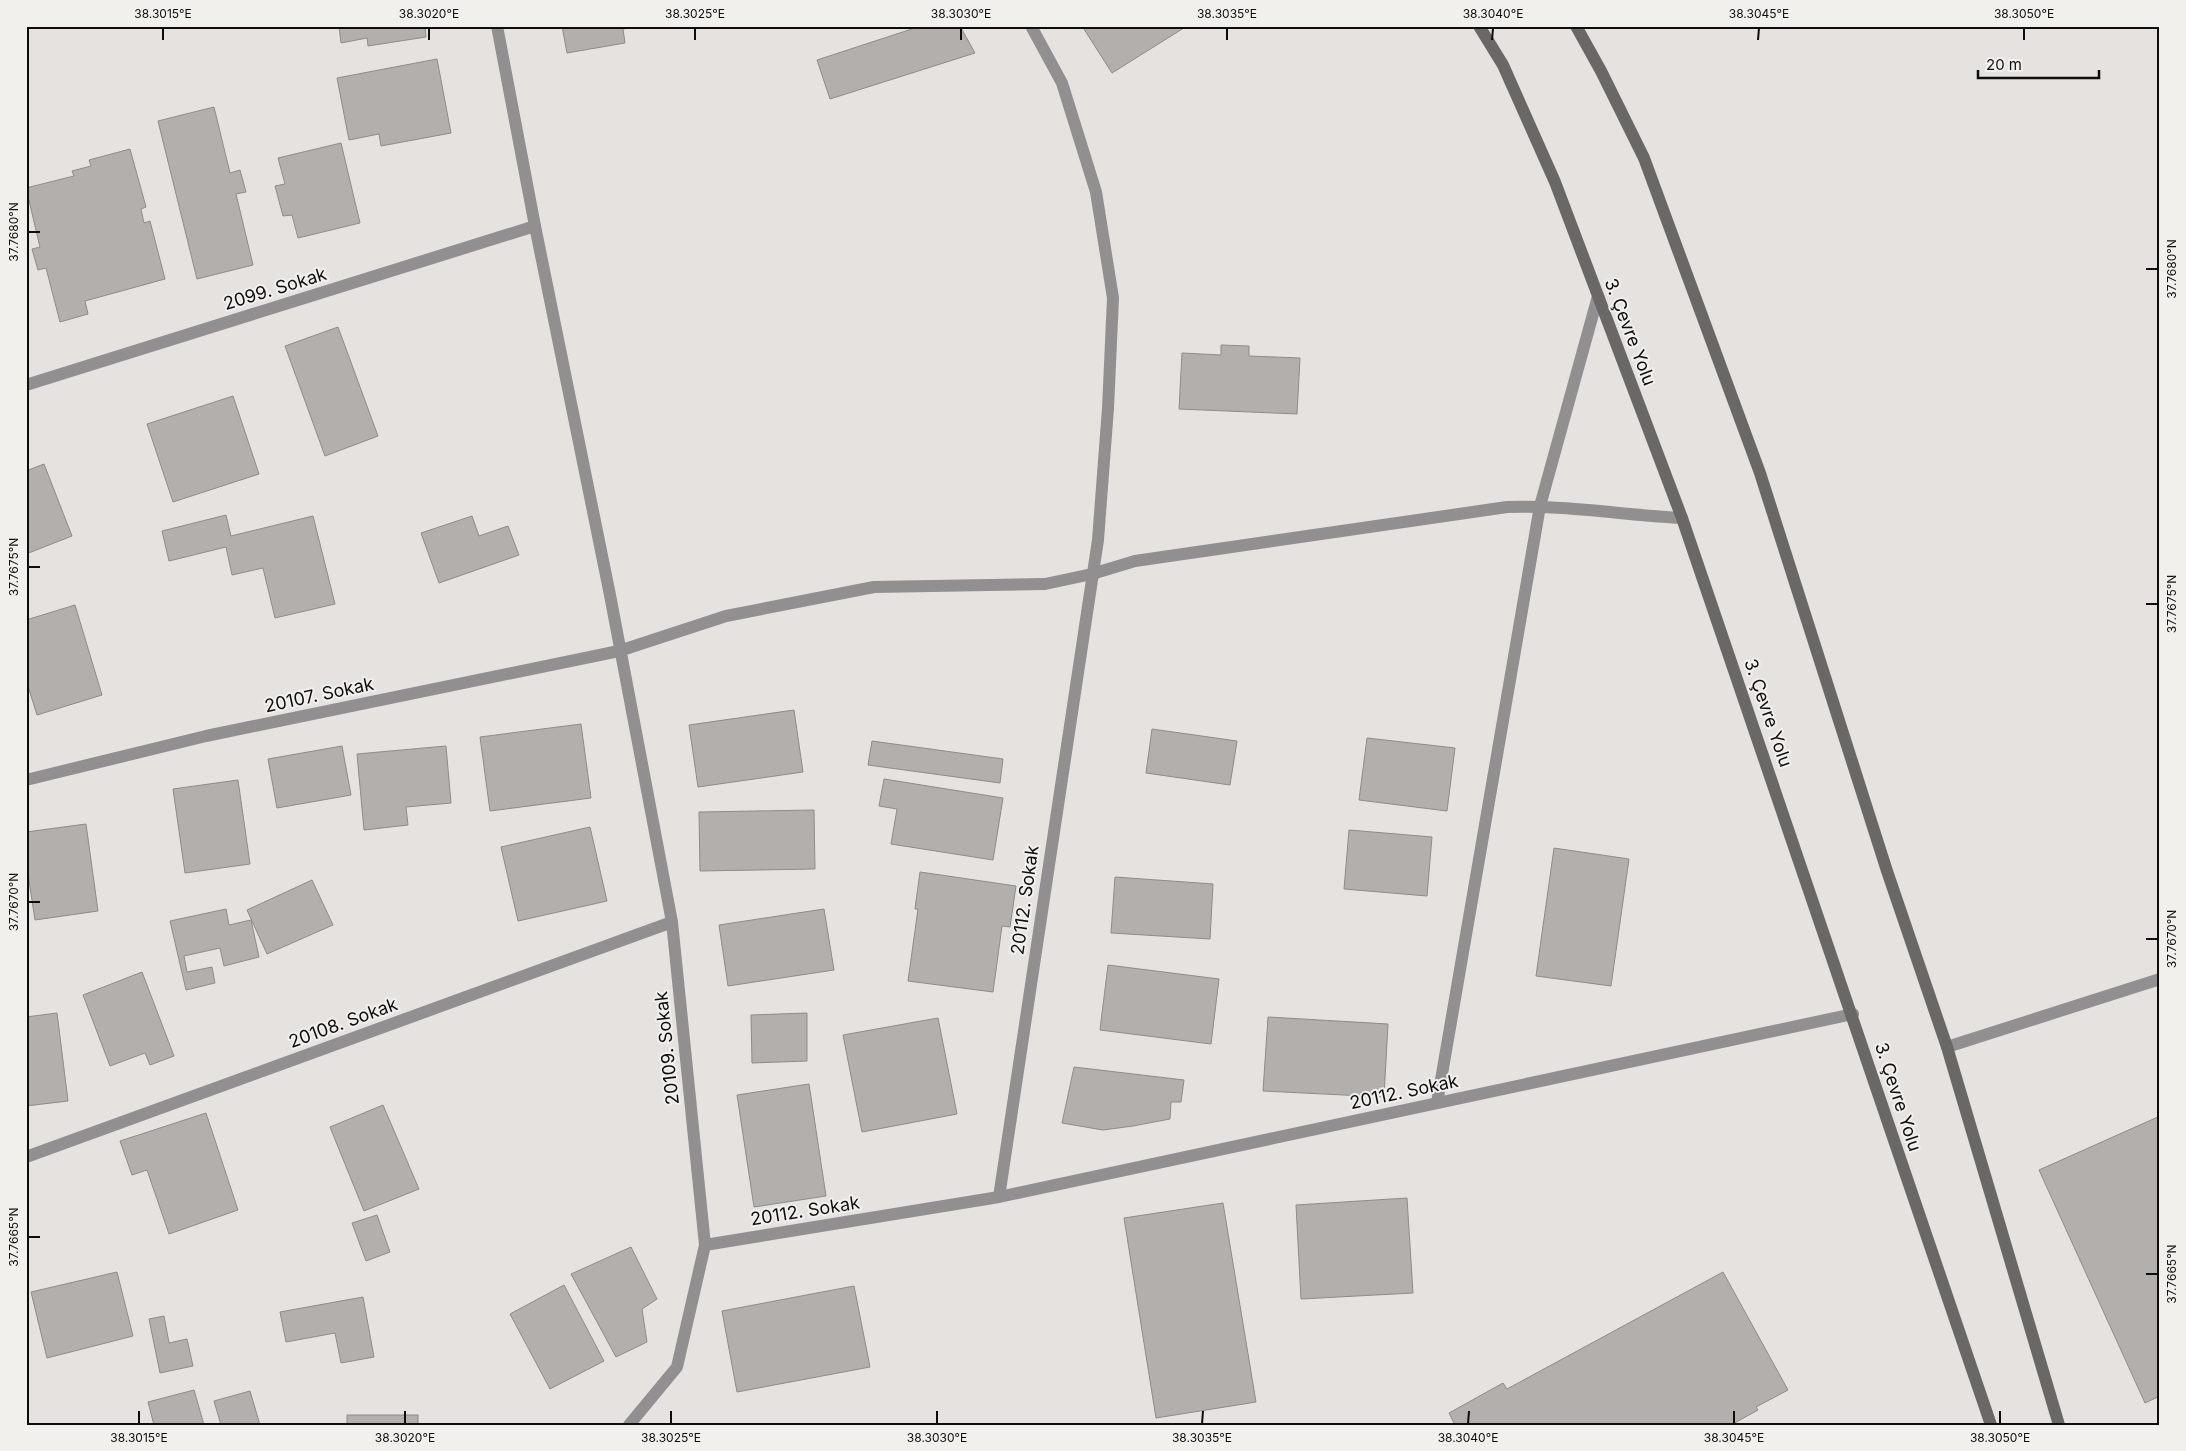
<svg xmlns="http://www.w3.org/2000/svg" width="2186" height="1451" font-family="Inter,sans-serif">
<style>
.building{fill:#b2afad;stroke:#8e8b89}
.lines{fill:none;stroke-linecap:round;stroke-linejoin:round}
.street{stroke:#918f8f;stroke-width:12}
.secondary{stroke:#6a6867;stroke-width:12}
.ticks{fill:none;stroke:#0e0d0d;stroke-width:2}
.labels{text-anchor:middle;stroke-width:4;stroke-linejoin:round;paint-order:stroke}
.street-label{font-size:18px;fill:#0e0d0d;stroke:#f2f0ed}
.neatline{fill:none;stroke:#0e0d0d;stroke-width:2}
.ticks-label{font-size:12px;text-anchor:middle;fill:#0e0d0d}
</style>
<rect width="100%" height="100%" fill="#e5e2e0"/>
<g class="building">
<polygon points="339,26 425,26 426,37 368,46 367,38 341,43"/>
<polygon points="562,26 642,26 623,29 625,43 567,53"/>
<polygon points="921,26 960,26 975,53 830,99 817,60"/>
<polygon points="1082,26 1187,26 1112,73"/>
<polygon points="437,59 451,133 381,146 379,134 349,140 337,78"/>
<polygon points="214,107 230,173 240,170 246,192 236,194 253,265 197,279 158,121"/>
<polygon points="341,143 360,223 298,238 292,215 283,216 275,186 285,184 278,158"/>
<polygon points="130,149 146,207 141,209 144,223 150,221 165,279 85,301 88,314 60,322 46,268 38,270 32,249 40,247 26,188 74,176 72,171 91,166 89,160"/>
<polygon points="338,327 378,436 325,456 285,346"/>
<polygon points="1221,345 1249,346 1249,356 1300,358 1297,414 1179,409 1182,353 1221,355"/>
<polygon points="233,396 259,474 173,502 147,424"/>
<polygon points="44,464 72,536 26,554 26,471"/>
<polygon points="226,515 231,536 313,516 335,604 275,618 263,568 232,575 226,547 169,561 162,531"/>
<polygon points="472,516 479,536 508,526 519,555 439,583 421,533"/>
<polygon points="75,605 102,695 37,715 26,680 26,620"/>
<polygon points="794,710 803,772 698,787 689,725"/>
<polygon points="581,724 591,798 490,811 480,737"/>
<polygon points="1152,729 1237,741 1230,785 1146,773"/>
<polygon points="1367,738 1455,748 1447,811 1359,800"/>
<polygon points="872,741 1003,759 1000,783 868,765"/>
<polygon points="342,746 351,795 277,808 268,759"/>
<polygon points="446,746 451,803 406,807 408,825 364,830 357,754"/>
<polygon points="884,779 1003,798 993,860 891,844 897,809 879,806"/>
<polygon points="238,780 250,864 185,873 173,789"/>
<polygon points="814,810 815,869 700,871 699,812"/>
<polygon points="86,824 98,911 35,920 26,861 26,832"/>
<polygon points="590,827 607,901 518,921 501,847"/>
<polygon points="1349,830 1432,837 1427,896 1344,889"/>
<polygon points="1554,848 1629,859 1611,986 1536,976"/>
<polygon points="920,872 1016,886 1010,927 1002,926 993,992 908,981 918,909 915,909"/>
<polygon points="1115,877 1213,884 1210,939 1111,933"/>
<polygon points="312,880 333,925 267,954 247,910"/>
<polygon points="226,909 229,925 251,920 259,957 224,966 220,948 184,956 187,972 212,967 215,983 186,990 170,921"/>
<polygon points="824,909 834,970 728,986 719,925"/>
<polygon points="1108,965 1219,979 1211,1044 1100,1030"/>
<polygon points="142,972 174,1056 150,1065 145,1053 110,1066 83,995"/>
<polygon points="57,1013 68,1101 26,1106 26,1017"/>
<polygon points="807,1013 807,1061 752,1063 751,1015"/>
<polygon points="1268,1017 1388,1024 1384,1097 1263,1091"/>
<polygon points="938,1018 957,1114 862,1132 843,1035"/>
<polygon points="1074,1067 1184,1080 1181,1102 1171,1102 1170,1119 1133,1126 1103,1130 1062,1123"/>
<polygon points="809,1084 826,1196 754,1207 737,1095"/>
<polygon points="383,1105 419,1189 364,1211 330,1127"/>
<polygon points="206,1113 238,1210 169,1234 147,1170 132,1175 120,1141"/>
<polygon points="2160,1116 2160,1396 2145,1403 2039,1170"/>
<polygon points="1407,1198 1413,1293 1301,1299 1296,1205"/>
<polygon points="1223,1203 1256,1402 1156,1418 1124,1218"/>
<polygon points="377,1215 390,1252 366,1261 352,1223"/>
<polygon points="631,1247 657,1299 642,1309 647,1342 616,1357 571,1274"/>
<polygon points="117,1272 133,1336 47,1358 31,1292"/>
<polygon points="1723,1272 1788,1390 1756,1407 1758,1410 1731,1425 1455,1425 1449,1413 1503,1383 1507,1389"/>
<polygon points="564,1285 604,1361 550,1389 510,1314"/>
<polygon points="854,1286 870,1367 737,1392 722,1311"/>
<polygon points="363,1297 374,1357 341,1363 335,1333 286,1342 280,1312"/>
<polygon points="164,1316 169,1343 187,1339 193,1366 160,1373 149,1319"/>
<polygon points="194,1390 204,1425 154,1425 148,1402"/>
<polygon points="250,1391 260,1425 221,1425 214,1401"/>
<rect x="347" y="1415" width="71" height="10"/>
</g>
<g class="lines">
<g class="street">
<polyline points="497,26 535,226 610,595 672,922 705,1245 677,1367 629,1425"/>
<polyline points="26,385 535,226"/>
<path d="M26,780L206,736L619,651L726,616L874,587L1045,584L1092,574L1135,561L1507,507C1565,505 1623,515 1682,518"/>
<polyline points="1947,1047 2160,979"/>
<polyline points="1437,1103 1540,506 1598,296"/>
<polyline points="26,1157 672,922"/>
<polyline points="999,1197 1098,540 1108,408 1113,298 1096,192 1062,83 1031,26"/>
<polyline points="705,1245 999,1197 1853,1014"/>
</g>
<g class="secondary">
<polyline points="1479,26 1503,65 1555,182 1682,518 1991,1425"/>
<polyline points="1576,26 1601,71 1644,158 1760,473 1887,871 1947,1047 2059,1425"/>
</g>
</g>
<path class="ticks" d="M163,40V28M429,40V28M695,40V28M961,40V28M1227,40V28M1492,40L1493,28M1758,40L1759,28M2024,40V28M28,232H40M2146,269H2158M28,567H40M2146,604H2158M28,902H40M2146,939H2158M28,1237H40M2146,1274H2158M139,1424V1411M405,1424V1411M671,1424V1411M937,1424V1411M1202,1424L1203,1411M1468,1424L1469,1411M1734,1424V1411M2000,1424V1411"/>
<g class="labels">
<g class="street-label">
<text transform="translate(275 289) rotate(-17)" y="6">2099. Sokak</text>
<text transform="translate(1630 332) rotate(69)" y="6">3. Çevre Yolu</text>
<text transform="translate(319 695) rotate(-12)" y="6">20107. Sokak</text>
<text transform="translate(1768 713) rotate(71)" y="6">3. Çevre Yolu</text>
<text transform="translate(1025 900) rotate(-82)" y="6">20112. Sokak</text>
<text transform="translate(343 1023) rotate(-20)" y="6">20108. Sokak</text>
<text transform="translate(667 1048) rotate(-96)" y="6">20109. Sokak</text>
<text transform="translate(1404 1092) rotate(-12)" y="6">20112. Sokak</text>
<text transform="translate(1898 1097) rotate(72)" y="6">3. Çevre Yolu</text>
<text transform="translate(805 1211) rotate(-9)" y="6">20112. Sokak</text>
</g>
</g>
<rect width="2186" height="1451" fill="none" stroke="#f2f0ed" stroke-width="55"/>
<path d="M1978 70v8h121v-8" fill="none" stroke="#0e0d0d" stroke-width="2.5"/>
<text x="1986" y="70" font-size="15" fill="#0e0d0d" stroke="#f2f0ed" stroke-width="4" paint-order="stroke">20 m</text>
<rect x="28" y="28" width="2130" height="1396" class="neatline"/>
<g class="ticks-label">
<text x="163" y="18">38.3015°E</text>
<text x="429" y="18">38.3020°E</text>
<text x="695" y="18">38.3025°E</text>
<text x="961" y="18">38.3030°E</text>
<text x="1227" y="18">38.3035°E</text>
<text x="1493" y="18">38.3040°E</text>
<text x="1759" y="18">38.3045°E</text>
<text x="2024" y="18">38.3050°E</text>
<text transform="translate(14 232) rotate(-90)" y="4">37.7680°N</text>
<text transform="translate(2172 269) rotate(-90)" y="4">37.7680°N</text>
<text transform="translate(14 567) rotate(-90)" y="4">37.7675°N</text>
<text transform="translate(2172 604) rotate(-90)" y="4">37.7675°N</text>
<text transform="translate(14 902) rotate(-90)" y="4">37.7670°N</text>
<text transform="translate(2172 939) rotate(-90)" y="4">37.7670°N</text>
<text transform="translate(14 1237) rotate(-90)" y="4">37.7665°N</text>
<text transform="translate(2172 1274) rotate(-90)" y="4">37.7665°N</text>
<text x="139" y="1442">38.3015°E</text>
<text x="405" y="1442">38.3020°E</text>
<text x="671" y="1442">38.3025°E</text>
<text x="937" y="1442">38.3030°E</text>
<text x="1202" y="1442">38.3035°E</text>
<text x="1468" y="1442">38.3040°E</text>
<text x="1734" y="1442">38.3045°E</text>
<text x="2000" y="1442">38.3050°E</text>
</g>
</svg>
